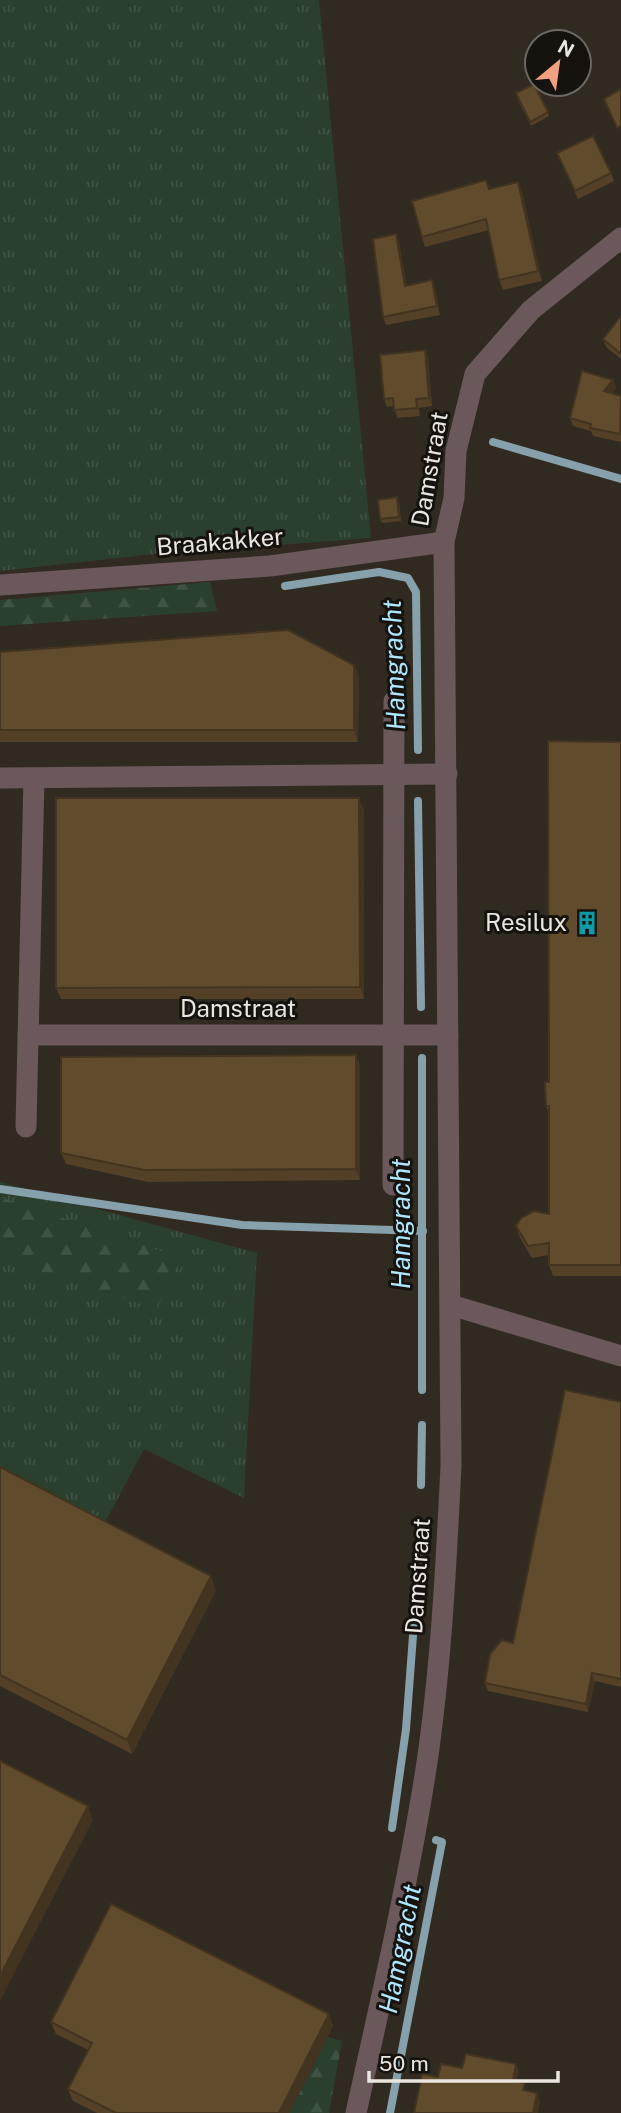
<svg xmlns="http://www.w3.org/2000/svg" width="621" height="2113" font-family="'Public Sans',sans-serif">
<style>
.grass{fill:url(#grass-tufts)}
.forest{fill:url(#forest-firs)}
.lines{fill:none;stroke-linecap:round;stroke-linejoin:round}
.stream{stroke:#86a1ab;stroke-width:8}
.street{stroke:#6a585a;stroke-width:21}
.wall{fill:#534027}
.shaded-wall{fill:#433420}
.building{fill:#604b2d;stroke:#433420;stroke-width:2}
.labels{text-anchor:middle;stroke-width:6;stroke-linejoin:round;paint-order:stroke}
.street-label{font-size:24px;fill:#ebe6e0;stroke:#16130f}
.poi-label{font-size:24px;fill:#ebe6e0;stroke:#16130f;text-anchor:end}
.water-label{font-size:26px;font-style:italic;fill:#afe7ff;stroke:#16130f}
</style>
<defs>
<pattern id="grass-tufts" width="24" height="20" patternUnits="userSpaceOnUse" patternTransform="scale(1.75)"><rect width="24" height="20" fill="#2b3f2f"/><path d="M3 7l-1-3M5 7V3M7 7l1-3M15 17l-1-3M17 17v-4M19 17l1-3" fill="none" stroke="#405243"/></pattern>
<pattern id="forest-firs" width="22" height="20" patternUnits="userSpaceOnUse" patternTransform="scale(1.75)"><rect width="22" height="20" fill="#2b3f2f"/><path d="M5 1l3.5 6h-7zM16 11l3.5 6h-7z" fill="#405243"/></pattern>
</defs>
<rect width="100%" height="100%" fill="#312a21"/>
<g class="grass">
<polygon points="0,0 319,0 371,538 154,554 0,571"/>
<polygon points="0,1182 257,1253 244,1498 144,1449 102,1528 0,1476"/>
</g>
<g class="forest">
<polygon points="210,582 217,611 0,626 0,600"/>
<polygon points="0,1197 181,1258 157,1309 0,1258"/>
<polygon points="328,2037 342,2041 329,2113 289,2113"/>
</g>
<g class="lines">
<g class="stream">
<polyline points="493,442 621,479"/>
<polyline points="285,586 379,572 408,578 416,592 418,750"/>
<polyline points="418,801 421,1007"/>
<polyline points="422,1058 422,1390"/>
<polyline points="0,1189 242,1225 423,1231"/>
<polyline points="421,1485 422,1425"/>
<polyline points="392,1828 406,1729 421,1529"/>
<polyline points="390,2113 442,1842 436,1840"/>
</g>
<g class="street">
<polyline points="0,585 270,566 444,542"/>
<polyline points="0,778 447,774"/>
<polyline points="28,1035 448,1035"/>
<polyline points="26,1127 34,778"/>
<polyline points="393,1185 394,701"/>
<polyline points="451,1305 621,1356"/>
<path d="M356,2113C381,1999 408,1884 426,1769C441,1669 446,1567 451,1466L444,542L454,498L456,451L475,374L531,310L621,238"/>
</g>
</g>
<g class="wall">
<polygon points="517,98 548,112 549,116 531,126"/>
<polygon points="557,153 611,173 614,181 578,199"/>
<polygon points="486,180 489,189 522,192 542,281 503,290 499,280 489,230 425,247 422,237"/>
<polygon points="399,242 406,285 435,289 440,315 386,325 383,317"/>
<polygon points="621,316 621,359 606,347 603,339"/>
<polygon points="425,350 428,358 432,406 419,408 420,416 397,418 394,406 387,407 384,399"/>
<polygon points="613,380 616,388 612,393 621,396 621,442 593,436 591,431 573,426 570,418"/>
<polygon points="399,502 401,521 382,523 380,519"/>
<polygon points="0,652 354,665 359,676 358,742 0,742"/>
<polygon points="621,742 621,1276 553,1276 549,1265 549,1255 532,1258 520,1238 516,1226 549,1214 549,1115 546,1106 549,1082"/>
<polygon points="364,810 364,999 61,999 56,988"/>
<polygon points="356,1055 360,1067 360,1180 148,1182 66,1164 61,1153"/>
<polygon points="621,1402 621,1687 595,1681 588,1712 488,1691 485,1683 513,1643"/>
<polygon points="0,1467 216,1590 132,1754 0,1686"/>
<polygon points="329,2014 333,2026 289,2113 97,2113 73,2101 68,2089 88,2050 56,2034 51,2022"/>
</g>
<g class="shaded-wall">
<polygon points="518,182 522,192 542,281 538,271"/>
<polygon points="396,234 399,242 408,294 405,286"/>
<polygon points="432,280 435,289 440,315 437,306"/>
<polygon points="425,350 428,358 432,406 429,398"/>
<polygon points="613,380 616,388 606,399 604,391"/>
<polygon points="354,665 359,676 358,742 354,730"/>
<polygon points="359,798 364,810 364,999 360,987"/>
<polygon points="356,1055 360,1067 360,1180 356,1169"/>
<polygon points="211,1576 216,1590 132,1754 127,1740"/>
<polygon points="592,1673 595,1681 588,1712 586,1704"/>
<polygon points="88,1806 93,1820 0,2001 0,1976"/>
<polygon points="329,2014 333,2026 289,2113 279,2113"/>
<polygon points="516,2064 519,2072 516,2089 513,2081"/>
<polygon points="537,2093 540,2101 538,2113 533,2113"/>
</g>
<g class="building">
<polygon points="534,84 548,112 530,122 516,93"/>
<polygon points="621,89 621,126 617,128 604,99"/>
<polygon points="593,136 611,173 575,191 557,153"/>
<polygon points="486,180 489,189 518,182 538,271 499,280 486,219 422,237 412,201"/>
<polygon points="396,234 405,286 432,280 437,306 383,317 373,239"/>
<polygon points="621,316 621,354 603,339"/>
<polygon points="425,350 429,398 416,399 417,408 394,410 393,398 384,399 380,355"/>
<polygon points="582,371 613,380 604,391 621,396 620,434 590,428 591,424 570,418"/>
<polygon points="397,497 399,517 380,519 378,500"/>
<polygon points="288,630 354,665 354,730 0,730 0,652"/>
<polygon points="548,741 621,742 621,1265 549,1265 549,1243 528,1246 516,1226 521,1218 534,1211 549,1214 549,1106 546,1106 545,1082 549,1082"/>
<polygon points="56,798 359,798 360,987 56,988"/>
<polygon points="356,1055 356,1169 144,1170 61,1153 61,1057"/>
<polygon points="565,1390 621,1402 621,1679 592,1673 586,1704 485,1683 490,1654 502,1640 513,1643"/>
<polygon points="0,1467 211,1576 127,1740 0,1675"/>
<polygon points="0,1761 88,1806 0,1976"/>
<polygon points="111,1904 329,2014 279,2113 116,2113 68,2089 92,2043 51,2022"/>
<polygon points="466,2054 516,2064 513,2081 525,2083 523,2090 537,2093 533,2113 414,2113 422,2074 438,2077 441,2064 462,2068"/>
</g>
<defs>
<g id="building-bare" transform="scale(1.89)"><path d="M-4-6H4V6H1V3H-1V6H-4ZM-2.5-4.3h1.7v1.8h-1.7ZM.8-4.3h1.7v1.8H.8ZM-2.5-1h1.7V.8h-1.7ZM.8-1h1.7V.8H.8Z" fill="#0f9aa8" stroke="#16130f" stroke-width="2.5" paint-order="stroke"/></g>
</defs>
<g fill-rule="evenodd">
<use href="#building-bare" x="587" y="923"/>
</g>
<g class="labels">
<g class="street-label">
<text transform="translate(430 469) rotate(-80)" y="8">Damstraat</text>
<text transform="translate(220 542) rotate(-5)" y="8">Braakakker</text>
<text x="238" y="1017">Damstraat</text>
<text transform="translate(418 1576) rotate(-86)" y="8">Damstraat</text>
</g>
<g class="poi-label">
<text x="567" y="931">Resilux</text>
</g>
<g class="water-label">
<text transform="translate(394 665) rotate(-92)" y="9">Hamgracht</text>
<text transform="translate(401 1224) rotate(-90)" y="9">Hamgracht</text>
<text transform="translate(400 1949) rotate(-79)" y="9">Hamgracht</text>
</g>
</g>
<g transform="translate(558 63) rotate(29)"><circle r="33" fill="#16130f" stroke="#6b6763" stroke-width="2"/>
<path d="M0-5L12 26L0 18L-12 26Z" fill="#f3a081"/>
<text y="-10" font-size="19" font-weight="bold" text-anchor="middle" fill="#ebe6e0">N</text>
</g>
<path d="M369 2071v10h189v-10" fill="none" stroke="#ebe6e0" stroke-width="3.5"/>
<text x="379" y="2071" font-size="21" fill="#ebe6e0" stroke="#16130f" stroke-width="5" paint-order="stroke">50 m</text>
</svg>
